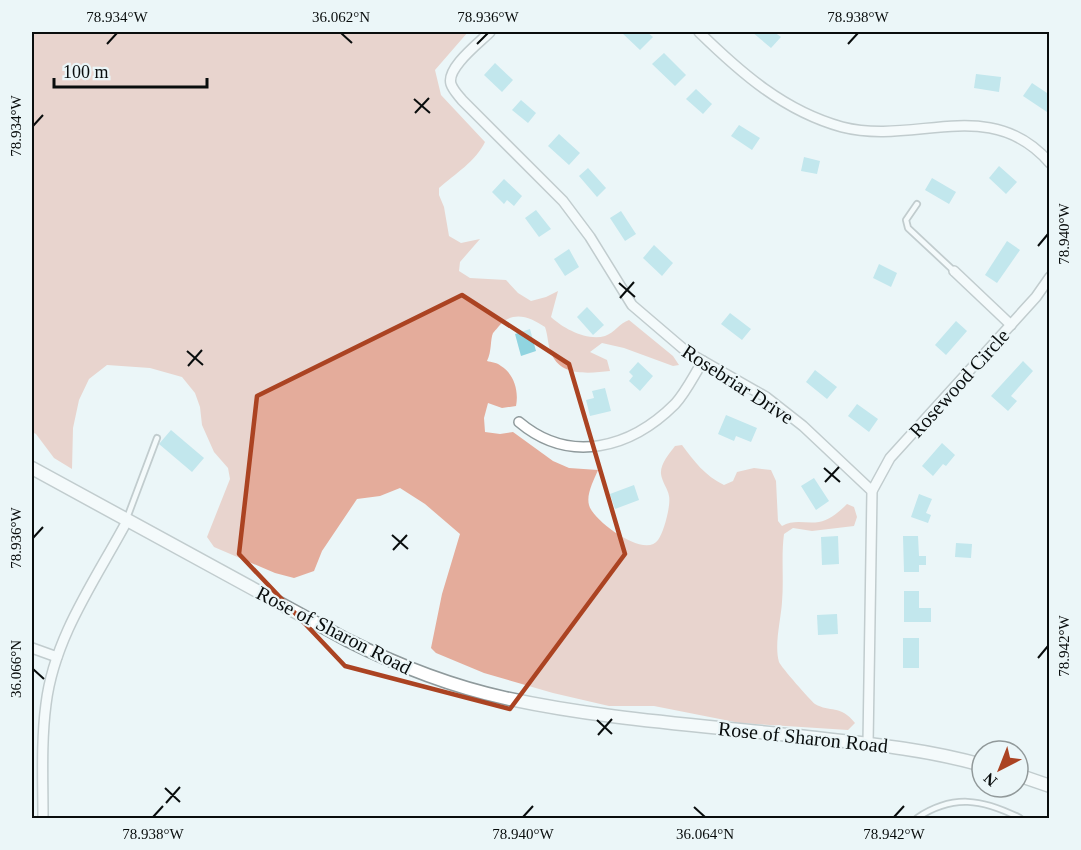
<svg xmlns="http://www.w3.org/2000/svg" width="1081" height="850" font-family="Georgia,serif">
<style>
.forest{fill:#e4ac9b}
.building{fill:#90d4e0}
.lines{fill:none;stroke-linecap:round;stroke-linejoin:round}
.service-casing{stroke:#8f9a9c;stroke-width:8}
.minor-casing{stroke:#8f9a9c;stroke-width:12}
.tertiary-casing{stroke:#8f9a9c;stroke-width:15}
.service{stroke:#fff;stroke-width:4.5}
.minor{stroke:#fff;stroke-width:9}
.tertiary{stroke:#fff;stroke-width:12}
.marked{fill:none;stroke:#ab4322;stroke-width:4.5;stroke-linejoin:round}
.ticks{fill:none;stroke:#090d0d;stroke-width:2}
.labels{text-anchor:middle;stroke-width:4.5;stroke-linejoin:round;paint-order:stroke}
.street-label{font-size:20px;fill:#090d0d;stroke:#ebf6f8}
.neatline{fill:none;stroke:#090d0d;stroke-width:2}
.ticks-label{font-size:15px;text-anchor:middle;fill:#090d0d}
</style>
<rect width="100%" height="100%" fill="#ebf6f8"/>
<path class="forest" d="M32,32H468L435,70L441,95L485,142C476,161 455,174 439,188V195L444,207L449,236L461,243L480,239L460,262L459,271L470,278L506,280L518,293L531,301L546,297L558,291L551,317C564,329 587,341 605,336C614,333 620,323 629,320L673,356L679,365L673,366L624,348L602,343L590,352L607,360L610,371C591,373 562,377 552,355C548,348 548,335 545,327C530,317 513,310 499,326C499,326 494,332 493,333C490,340 492,351 487,361C491,362 498,363 501,366C514,374 519,391 516,406L502,408L488,403L484,418L485,432L500,434L513,432L553,461L569,468L598,470C594,480 586,494 589,505C593,521 645,559 658,540C664,532 671,505 669,496C668,489 662,482 661,474C660,464 669,454 675,446L682,445C694,461 705,476 724,485L733,481L737,472L754,468L771,470L776,481L778,521L782,526C794,519 806,524 819,522C830,520 840,511 847,504L854,507L857,517L854,526L812,531L793,528L784,534C781,556 784,579 782,602C781,619 774,645 779,662C781,667 810,700 815,704C830,713 840,704 855,723L848,730L740,723L654,706H609L553,693L484,673L436,653L431,648L442,594L460,534L425,504L400,488L380,496L357,499L322,551L314,571L294,578L275,573L214,547L207,537L230,479L228,468L214,452L202,425L200,407L195,393L182,377L150,368L107,365L89,379L79,400L73,428L72,469L54,458L36,434L32,432Z"/>
<g class="building">
<polygon points="621,32 647,32 653,37 640,50"/>
<polygon points="752,32 774,32 781,37 771,48"/>
<polygon points="664,53 686,75 675,86 652,64"/>
<polygon points="495,63 513,80 502,92 484,75"/>
<polygon points="976,74 1001,77 999,92 974,88"/>
<polygon points="1032,83 1050,95 1050,114 1023,96"/>
<polygon points="696,89 712,104 703,114 686,99"/>
<polygon points="521,100 536,113 528,123 512,110"/>
<polygon points="739,125 760,138 752,150 731,136"/>
<polygon points="559,134 580,153 569,165 548,146"/>
<polygon points="804,157 820,161 817,174 801,171"/>
<polygon points="999,166 1017,182 1006,194 989,178"/>
<polygon points="588,168 606,188 597,197 579,176"/>
<polygon points="932,178 956,192 949,204 925,190"/>
<polygon points="504,179 522,196 514,206 507,200 504,204 492,192"/>
<polygon points="536,210 551,229 539,237 525,218"/>
<polygon points="621,211 636,234 625,241 610,218"/>
<polygon points="1007,241 1020,250 997,283 985,275"/>
<polygon points="654,245 673,263 662,276 643,258"/>
<polygon points="569,249 579,267 565,276 554,259"/>
<polygon points="879,264 897,273 891,287 873,278"/>
<polygon points="587,307 604,325 593,335 577,317"/>
<polygon points="730,313 751,329 742,340 721,324"/>
<polygon points="956,321 967,331 946,355 935,345"/>
<polygon points="530,329 536,351 521,356 515,334"/>
<polygon points="1023,361 1033,371 1011,396 1017,401 1008,411 991,396"/>
<polygon points="638,362 653,376 640,391 629,381 633,376 629,372"/>
<polygon points="815,370 837,387 827,399 806,382"/>
<polygon points="605,388 611,411 590,416 586,400 594,398 592,391"/>
<polygon points="857,404 878,419 869,432 848,416"/>
<polygon points="726,415 757,428 751,442 736,436 734,441 718,434"/>
<polygon points="171,430 204,458 192,472 159,444"/>
<polygon points="942,443 955,455 946,466 943,464 933,476 922,466"/>
<polygon points="814,478 829,501 816,510 801,486"/>
<polygon points="634,485 639,500 615,509 610,494"/>
<polygon points="919,494 932,499 926,513 931,515 928,523 911,517"/>
<polygon points="838,536 839,564 822,565 821,537"/>
<polygon points="903,536 918,536 919,556 926,556 926,565 919,565 919,572 904,572"/>
<polygon points="956,543 972,544 971,558 955,557"/>
<polygon points="904,591 919,591 919,608 931,608 931,622 904,622"/>
<polygon points="837,614 838,634 818,635 817,615"/>
<rect x="903" y="638" width="16" height="30"/>
</g>
<g class="lines">
<g class="service-casing">
<g id="service">
<polyline points="917,204 906,220 908,228 954,271"/>
<polyline points="127,518 157,438"/>
<path d="M917,818C953,794 982,799 1020,818"/>
</g>
</g>
<g class="minor-casing">
<g id="minor">
<path d="M490,32C479,43 446,68 451,84C453,90 458,95 462,100L563,201L590,237L632,305L687,352L766,397L803,426L872,491"/>
<path d="M699,32C741,73 784,111 842,127C916,146 990,94 1050,163"/>
<polyline points="954,271 1011,325"/>
<path d="M519,422C570,465 631,448 675,404C686,392 694,375 703,361"/>
<polyline points="32,648 57,657"/>
<polyline points="868,744 872,491 890,458 1036,297 1050,277"/>
<path d="M43,818C43,780 41,742 46,704C54,637 96,579 127,521"/>
</g>
</g>
<g class="tertiary-casing">
<g id="tertiary">
<path d="M32,468L347,640C397,665 450,686 505,698C601,719 700,725 798,736C860,743 922,748 982,765"/>
<polyline points="1018,775 1050,786"/>
</g>
</g>
<use href="#service" class="service"/>
<use href="#minor" class="minor"/>
<use href="#tertiary" class="tertiary"/>
</g>
<path d="M0 0H1081V850H0ZM462,295L569,364L625,554L510,709L345,666L239,554L257,396Z" fill="#ebf6f8" fill-opacity=".55" fill-rule="evenodd"/>
<path class="marked" d="M462,295L569,364L625,554L510,709L345,666L239,554L257,396Z"/>
<path class="ticks" d="M341,33L352,43M107,44L117,33M477,44L488,33M848,44L858,33M414,99L430,113M415,113L429,98M33,126L43,115M1038,246L1048,234M619,283L635,297M620,298L634,282M187,351L203,365M188,366L202,350M824,468L840,482M825,482L839,467M392,535L408,549M33,538L43,527M393,550L407,535M1038,658L1048,646M33,669L44,679M597,720L612,734M598,735L612,719M165,788L180,802M166,803L180,787M694,807L705,817M153,817L163,806M523,817L533,806M894,817L904,806"/>
<g class="labels">
<g class="street-label">
<text transform="translate(959 383) rotate(-48)" y="7">Rosewood Circle</text>
<text transform="translate(738 384) rotate(33)" y="7">Rosebriar Drive</text>
<text transform="translate(334 630) rotate(27)" y="7">Rose of Sharon Road</text>
<text transform="translate(803 737) rotate(6)" y="7">Rose of Sharon Road</text>
</g>
</g>
<rect width="1081" height="850" fill="none" stroke="#ebf6f8" stroke-width="66"/>
<g transform="translate(1000 769) rotate(222)"><circle r="28" fill="#ebf6f8" stroke="#91999a" stroke-width="1.5"/>
<path d="M0-4.5L10 22L0 15L-10 22Z" fill="#ab4322"/>
<text y="-9" font-size="16" font-weight="bold" text-anchor="middle" fill="#090d0d">N</text>
</g>
<path d="M54 78v9h153v-9" fill="none" stroke="#090d0d" stroke-width="3"/>
<text x="63" y="78" font-size="18" fill="#090d0d" stroke="#ebf6f8" stroke-width="4.5" paint-order="stroke">100 m</text>
<rect x="33" y="33" width="1015" height="784" class="neatline"/>
<g class="ticks-label">
<text x="117" y="22">78.934°W</text>
<text x="341" y="22">36.062°N</text>
<text x="488" y="22">78.936°W</text>
<text x="858" y="22">78.938°W</text>
<text transform="translate(16 126) rotate(-90)" y="5">78.934°W</text>
<text transform="translate(1064 234) rotate(-90)" y="5">78.940°W</text>
<text transform="translate(16 538) rotate(-90)" y="5">78.936°W</text>
<text transform="translate(1064 646) rotate(-90)" y="5">78.942°W</text>
<text transform="translate(16 669) rotate(-90)" y="5">36.066°N</text>
<text x="153" y="839">78.938°W</text>
<text x="523" y="839">78.940°W</text>
<text x="705" y="839">36.064°N</text>
<text x="894" y="839">78.942°W</text>
</g>
</svg>
